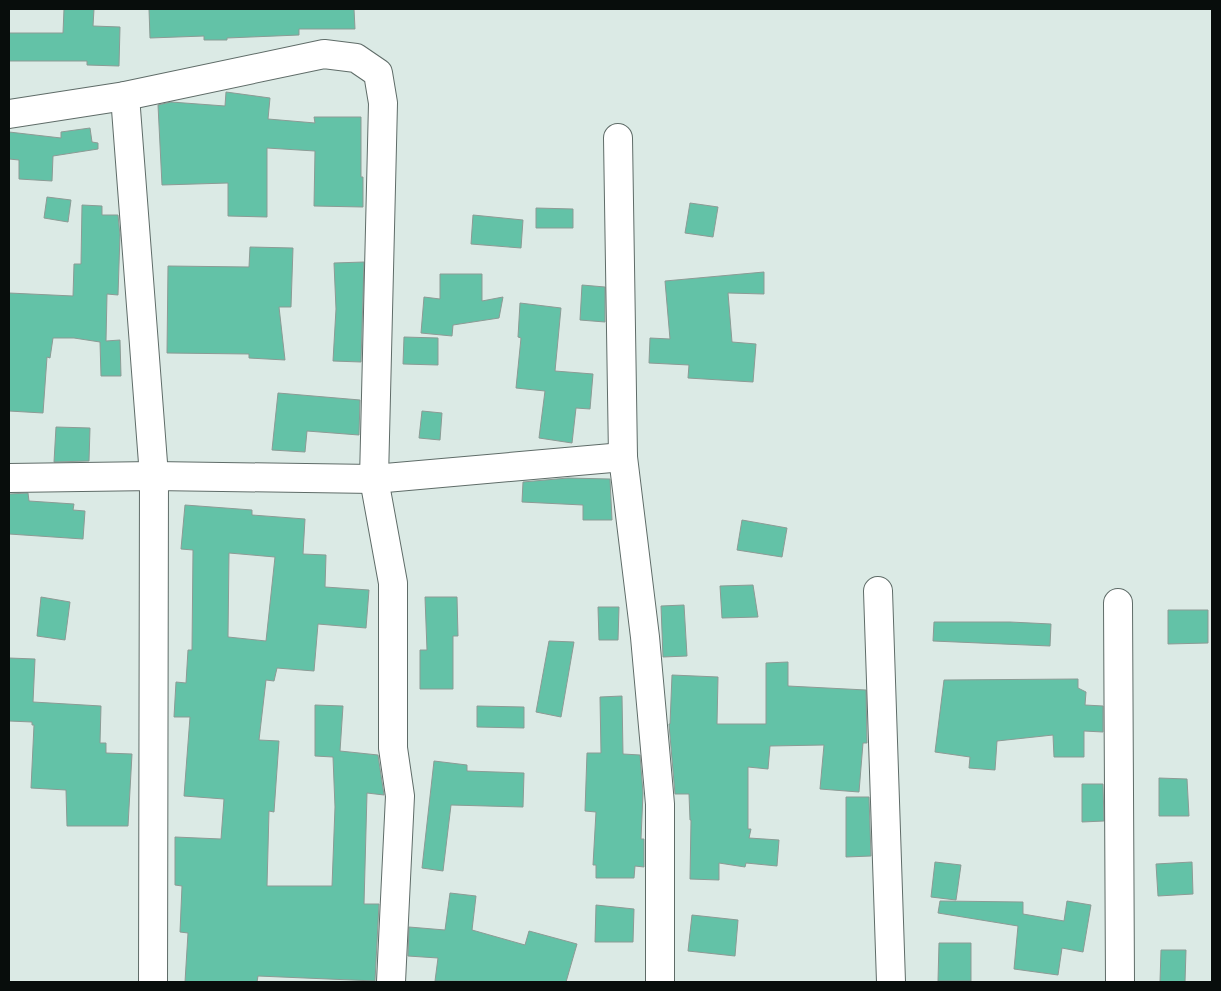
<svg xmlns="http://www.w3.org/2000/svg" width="1221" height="991" font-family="Overpass,sans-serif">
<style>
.building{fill:#63c2a7;stroke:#8c9b95;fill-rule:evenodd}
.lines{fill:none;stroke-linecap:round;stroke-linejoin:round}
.minor-casing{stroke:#5f6c68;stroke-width:30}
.minor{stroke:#fff;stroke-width:28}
</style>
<rect width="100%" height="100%" fill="#dbeae5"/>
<g class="building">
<polygon points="64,9 94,9 93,26 120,27 119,66 87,65 87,61 9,61 9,33 63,33"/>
<polygon points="149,9 354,9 355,29 299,29 299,35 227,38 227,40 204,40 204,36 150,38"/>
<polygon points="226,92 270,98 268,119 315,123 314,117 361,117 361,177 363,177 363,207 314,206 315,151 267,148 267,217 228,216 228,183 162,185 158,105 171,102 225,106"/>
<polygon points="90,128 92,142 98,143 98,149 53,156 52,181 19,179 19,160 9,159 9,132 61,138 61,132"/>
<polygon points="47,197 71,200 68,222 44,218"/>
<polygon points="690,203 718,207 713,237 685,233"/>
<polygon points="82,205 102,206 102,215 118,215 120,235 118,295 107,294 106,341 120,340 121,376 101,376 100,342 74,338 53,338 50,358 47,357 43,413 9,411 9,293 73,296 74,264 81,264"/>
<polygon points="536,208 573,209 573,228 536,228"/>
<polygon points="473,215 523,220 521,248 471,244"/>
<polygon points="250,247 293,248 291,307 279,307 285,360 249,358 249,354 167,353 168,266 249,267"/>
<polygon points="364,262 361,362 333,361 336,309 334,263"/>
<polygon points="764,272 764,294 728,293 732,342 756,344 753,382 688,378 689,365 649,363 650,338 670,339 665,281"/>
<polygon points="440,274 482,274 482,301 503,297 499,318 453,325 452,336 421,333 424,297 440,299"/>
<polygon points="582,285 605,287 605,322 580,320"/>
<polygon points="520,303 561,308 555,371 593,374 590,409 576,408 572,443 539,438 545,391 516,388 521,338 518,337"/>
<polygon points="404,337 438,338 438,365 403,364"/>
<polygon points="278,393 360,400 359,435 307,431 305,452 272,450"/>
<polygon points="422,411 442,413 440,440 419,438"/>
<polygon points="56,427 90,428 89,461 54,462"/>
<polygon points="568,478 610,479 612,520 583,520 583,505 522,502 523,482"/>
<polygon points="28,493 29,501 74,504 73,510 85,511 83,539 9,534 9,494"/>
<path d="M185,505L252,510V515L305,519L303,554L326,555L325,587L369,590L366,628L318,624L314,671L277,668L274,681L266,680L259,740L279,741L274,812L269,811L267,886H332L335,807L333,757L315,756V705L343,706L340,751L378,755L384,795L367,793L364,904H379L375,981L258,976L257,982H185L188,933L180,932L182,886L175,885V837L221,839L224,799L184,796L190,717H174L176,682L186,683L188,650H192L193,550L181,549ZM229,553L275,557L266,641L228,637Z"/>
<polygon points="742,520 787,528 782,557 737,550"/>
<polygon points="753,585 758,617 722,618 720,586"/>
<polygon points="41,597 70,602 65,640 37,636"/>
<polygon points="425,597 457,597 458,636 453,636 453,689 420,689 420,650 427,650"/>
<polygon points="684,605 687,656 663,657 661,606"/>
<polygon points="598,607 619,607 618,640 599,640"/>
<polygon points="1168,610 1208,610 1208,643 1168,644"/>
<polygon points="934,622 1010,622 1051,624 1050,646 933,641"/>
<polygon points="549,641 574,642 561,717 536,712"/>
<polygon points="9,658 35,659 33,702 101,706 100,743 106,743 106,753 132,754 128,826 67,826 66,790 31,788 34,725 32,725 32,722 9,721"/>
<polygon points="788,662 788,686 866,690 867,743 863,743 859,792 820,789 824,745 770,746 768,769 748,767 748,829 751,829 749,838 779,840 777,866 746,863 745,867 719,863 719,880 690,879 691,820 690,820 689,794 675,794 669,724 670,724 672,675 718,677 717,724 766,724 766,663"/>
<polygon points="1078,679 1078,688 1086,692 1085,705 1103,706 1103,732 1084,731 1084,757 1054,757 1053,735 997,741 995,770 969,768 970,757 935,752 944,680"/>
<polygon points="622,696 623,754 640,755 643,793 641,839 644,839 644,867 635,866 634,878 596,878 596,865 593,865 596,812 585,811 587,753 601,753 600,697"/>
<polygon points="477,706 524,707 524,728 477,727"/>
<polygon points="434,761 467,765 467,771 524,773 523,807 451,805 443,871 422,868"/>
<polygon points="1159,778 1187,779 1189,816 1159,816"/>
<polygon points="1082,784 1103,784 1104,821 1082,822"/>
<polygon points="846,797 869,797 871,856 846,857"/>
<polygon points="935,862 961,865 956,900 931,897"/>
<polygon points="1192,862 1193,894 1158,896 1156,864"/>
<polygon points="450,893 476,896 472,930 525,945 529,931 577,944 566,982 435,981 438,958 408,956 409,927 445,930"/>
<polygon points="940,901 1023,902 1023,914 1064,921 1067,901 1091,905 1083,952 1062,948 1058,975 1014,969 1018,926 938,913"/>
<polygon points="596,905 634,909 633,942 595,942"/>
<polygon points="692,915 738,920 735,956 688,951"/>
<polygon points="939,943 971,943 971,981 938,981"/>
<polygon points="1161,950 1186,950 1185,982 1160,982"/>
</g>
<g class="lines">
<g class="minor-casing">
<g id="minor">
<polyline points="125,96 154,476 153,982"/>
<polyline points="9,114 125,96 324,54 356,58 378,73 383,103 374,479 393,583 393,748 400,796 391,982"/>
<polyline points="618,138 623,457 645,637 660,804 660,982"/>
<polyline points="9,478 154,476 374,479 623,457"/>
<polyline points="878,591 891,982"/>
<polyline points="1118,603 1120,982"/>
</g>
</g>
<use href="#minor" class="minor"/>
</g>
<rect width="1221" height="991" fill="none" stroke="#080d0c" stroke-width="20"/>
</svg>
